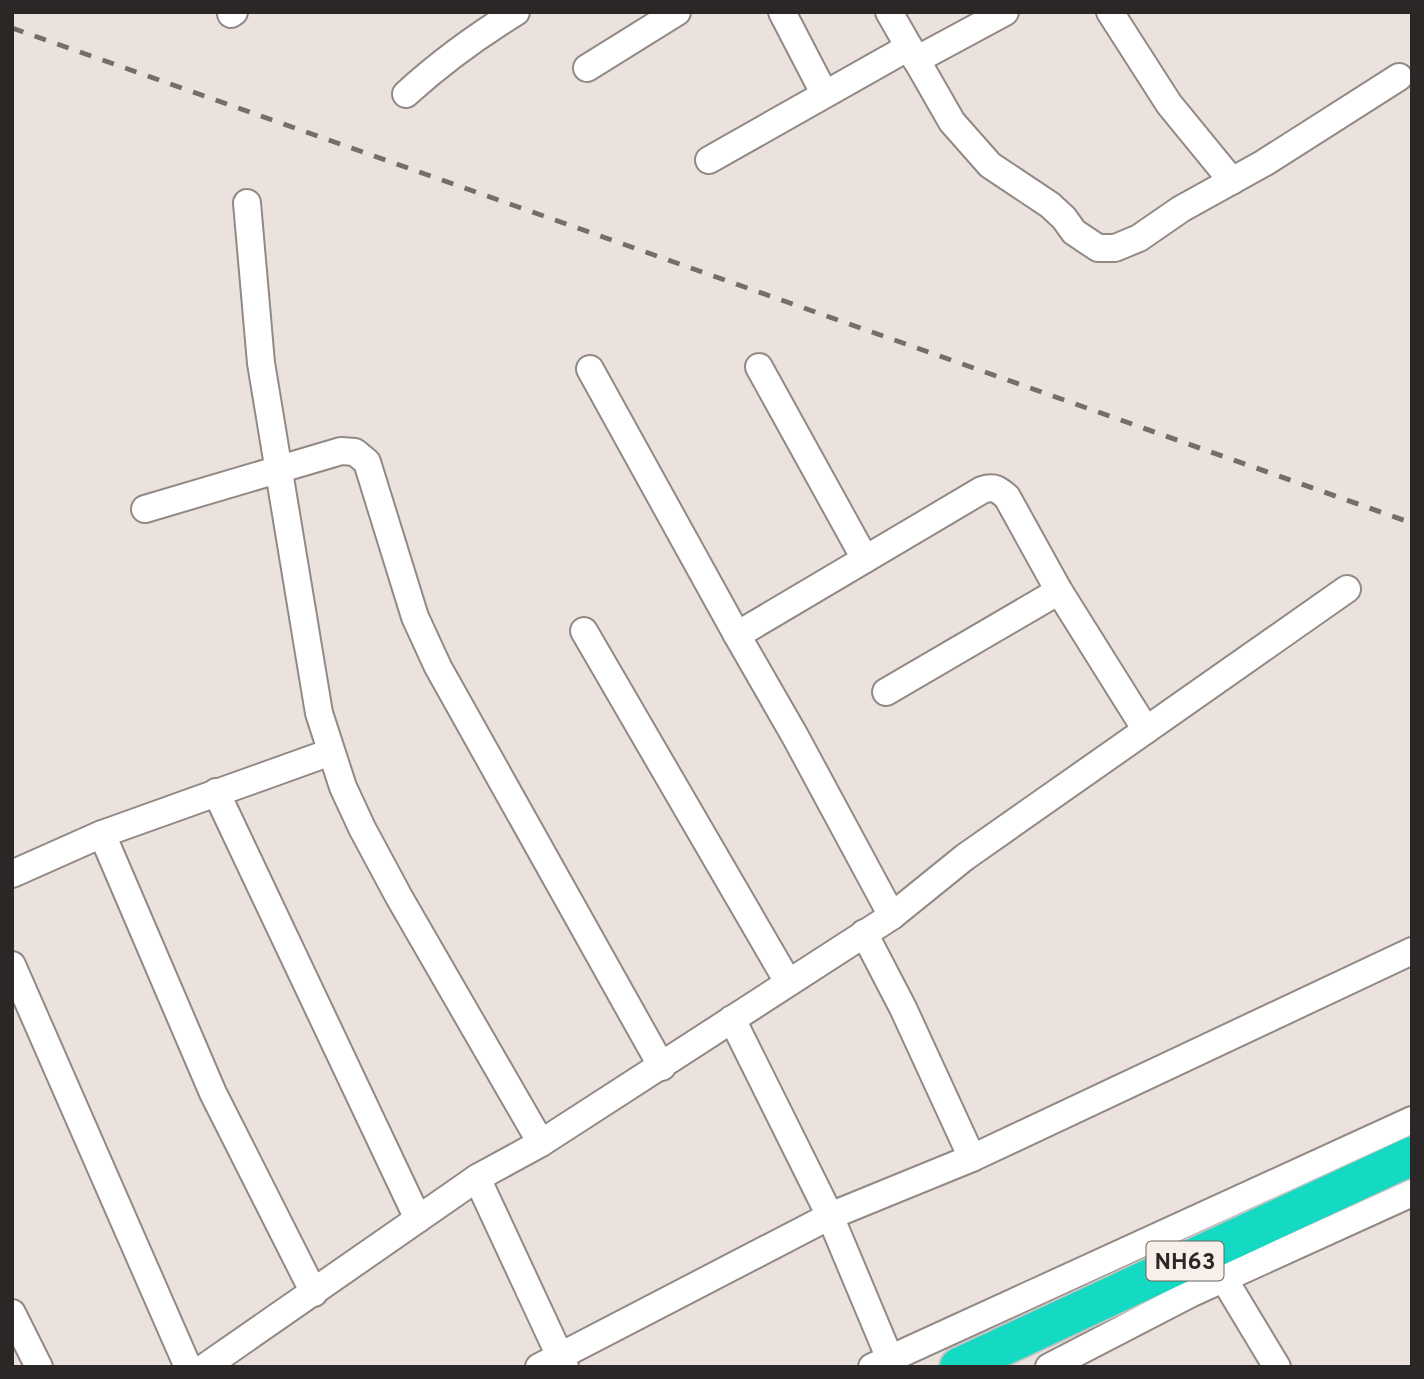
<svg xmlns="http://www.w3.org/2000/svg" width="1424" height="1379" font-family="Overpass,sans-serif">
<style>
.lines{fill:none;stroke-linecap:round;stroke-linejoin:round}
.minor-casing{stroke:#928985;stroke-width:30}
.highway-casing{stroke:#c4c3c2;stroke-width:42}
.minor{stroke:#fff;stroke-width:26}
.highway{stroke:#14dac3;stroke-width:38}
.rail{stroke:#746e6b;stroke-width:5;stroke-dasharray:12 12;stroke-linecap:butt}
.labels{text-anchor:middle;stroke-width:7;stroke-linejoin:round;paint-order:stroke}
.shield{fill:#f9efea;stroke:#696361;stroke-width:2}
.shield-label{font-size:23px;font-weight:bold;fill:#2b2726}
</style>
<rect width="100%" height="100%" fill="#ebe2dd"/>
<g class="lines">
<g class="minor-casing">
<g id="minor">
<polyline points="782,12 824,93"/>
<polyline points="889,12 952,122 990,165 1050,205 1064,218 1074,232 1098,248 1115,248 1139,238 1181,209 1264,163 1399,77"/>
<polyline points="1110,12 1169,104 1232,181"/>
<polyline points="231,14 234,12"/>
<polyline points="916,60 1005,12"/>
<polyline points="587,68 677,12"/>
<path d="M406,94C440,63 477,36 516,12"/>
<polyline points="709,160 909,47"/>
<polyline points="247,203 261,363 319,713 343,787 362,828 399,897 541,1143"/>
<polyline points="759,367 865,559"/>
<polyline points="590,369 737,635 795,736 892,916"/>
<polyline points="145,509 341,451 355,452 367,462 415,617 438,667 662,1067"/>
<polyline points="584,631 788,982"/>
<path d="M737,635L982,490C994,486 998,489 1007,497L1059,591L1146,730"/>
<polyline points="886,692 1059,591"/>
<polyline points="216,792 418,1219"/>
<polyline points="102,834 213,1093 314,1293"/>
<polyline points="12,874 102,834 331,752"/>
<polyline points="864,933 903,1008 972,1158"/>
<polyline points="12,965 188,1367"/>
<polyline points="732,1019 830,1216 890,1359"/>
<polyline points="477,1178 565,1367"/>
<polyline points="1224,1279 1277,1367"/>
<polyline points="12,1313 39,1367"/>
<polyline points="205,1367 477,1178 541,1143 892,916 965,857 1347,589"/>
<polyline points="539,1367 830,1216 972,1158 1412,951"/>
<polyline points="872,1367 1412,1120"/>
<polyline points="1049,1367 1192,1293 1412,1193"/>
</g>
</g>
<g class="highway-casing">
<polyline id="highway" points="959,1367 1412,1156"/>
</g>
<use href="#minor" class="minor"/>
<use href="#highway" class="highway"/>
<polyline class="rail" points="12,28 1412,523"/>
</g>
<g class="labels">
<rect class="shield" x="1146.5" y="1241.5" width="77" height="39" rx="5"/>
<g class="shield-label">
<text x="1185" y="1269">NH63</text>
</g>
</g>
<rect width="1424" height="1379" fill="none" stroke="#2b2726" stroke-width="28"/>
</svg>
